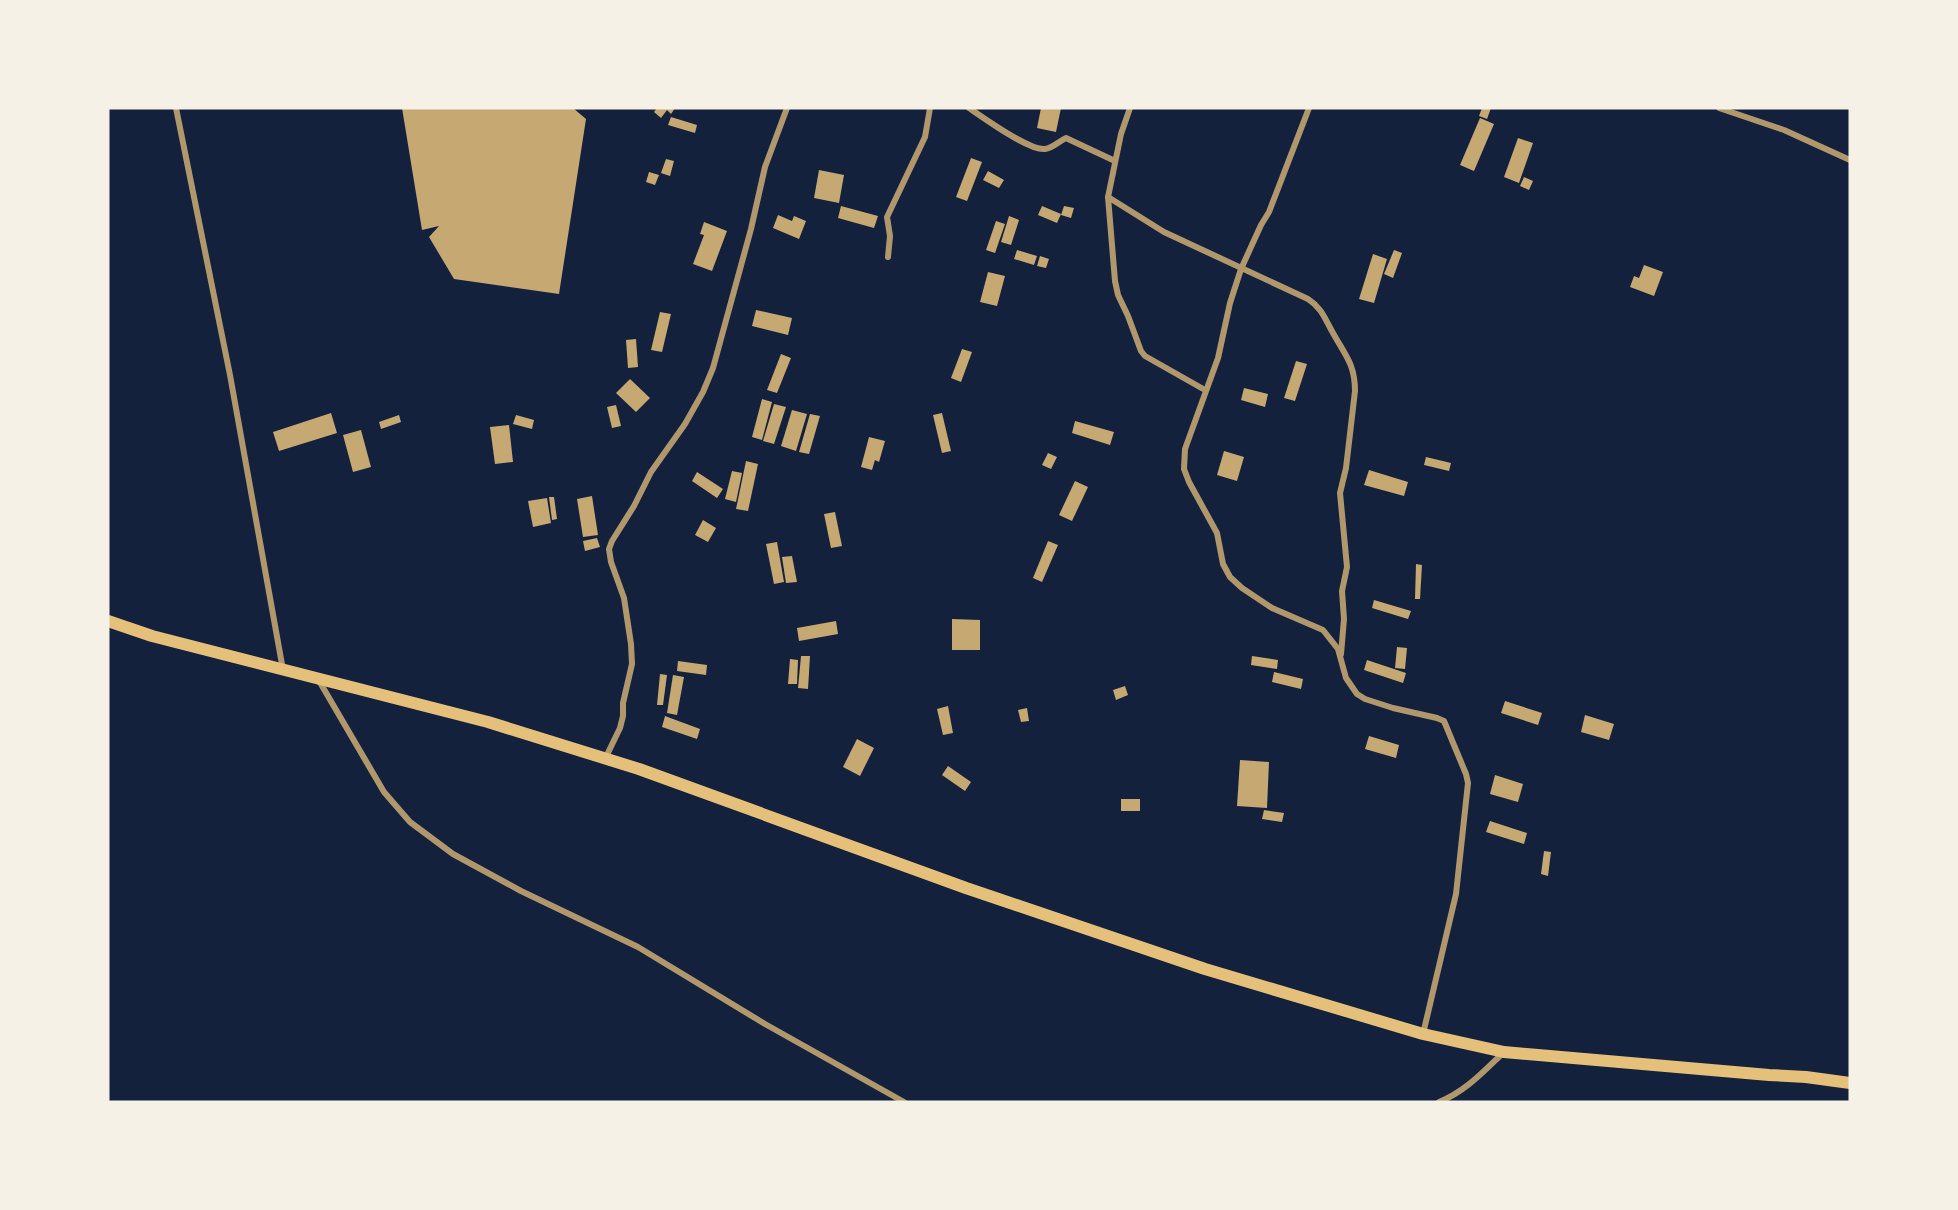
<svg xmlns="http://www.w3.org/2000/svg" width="1958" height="1210" font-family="Lato,sans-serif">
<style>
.building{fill:#c6a872}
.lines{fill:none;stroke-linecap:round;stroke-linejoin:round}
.minor{stroke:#b1986c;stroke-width:6}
.secondary{stroke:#e5c07b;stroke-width:12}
</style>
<rect width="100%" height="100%" fill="#14213d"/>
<g class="building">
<polygon points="402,108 573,108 586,119 559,294 454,279 429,237 439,226 422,230"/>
<polygon points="657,108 675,108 671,114 667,110 661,118 654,112"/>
<polygon points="1041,108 1061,108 1056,132 1037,128"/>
<polygon points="1482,108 1491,108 1487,119 1479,116"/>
<polygon points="671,117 697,125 695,133 668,125"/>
<polygon points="1480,118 1494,124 1474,171 1460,165"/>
<polygon points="1518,138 1533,143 1519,183 1504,177"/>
<polygon points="971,158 982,162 967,201 956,197"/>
<polygon points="666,159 674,161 670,176 661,173"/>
<polygon points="819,170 844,175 839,203 814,198"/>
<polygon points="988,171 1004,180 999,188 983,180"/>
<polygon points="649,172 659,175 655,185 646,182"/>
<polygon points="1524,177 1533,181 1529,190 1520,186"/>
<polygon points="841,206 878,216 874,228 838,218"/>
<polygon points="1042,206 1061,214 1057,223 1038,215"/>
<polygon points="1064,206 1074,208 1071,218 1061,215"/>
<polygon points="778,215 792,221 794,216 806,221 799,239 773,228"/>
<polygon points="1009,216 1019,220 1011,245 1001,242"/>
<polygon points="996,221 1005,224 995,253 986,250"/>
<polygon points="704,222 727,231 712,271 693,264 704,235 700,234"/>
<polygon points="1017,250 1037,256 1034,265 1014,259"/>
<polygon points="1394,250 1402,253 1393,278 1384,274"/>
<polygon points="1373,254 1387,259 1374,303 1359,299"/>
<polygon points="1040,256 1049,259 1046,268 1037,266"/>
<polygon points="1644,265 1663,272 1654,296 1630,287 1634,276 1639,278"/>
<polygon points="988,272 1005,276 997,306 980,302"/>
<polygon points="756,310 792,318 788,335 752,326"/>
<polygon points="660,312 671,314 662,352 651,350"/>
<polygon points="636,339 638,367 628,368 626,340"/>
<polygon points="962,349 972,352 961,382 951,378"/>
<polygon points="781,354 791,358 777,393 767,390"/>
<polygon points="1296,361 1307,364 1295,401 1284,398"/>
<polygon points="630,379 650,398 636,412 616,393"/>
<polygon points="1244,388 1268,394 1265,407 1241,400"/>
<polygon points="762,399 772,402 762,440 752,437"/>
<polygon points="774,404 786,407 774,444 763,441"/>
<polygon points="616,405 621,426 612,428 607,407"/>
<polygon points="792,410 807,414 796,451 781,446"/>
<polygon points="331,413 337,433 279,451 273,432"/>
<polygon points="942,413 951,451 942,453 933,415"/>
<polygon points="810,414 820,416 809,454 799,452"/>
<polygon points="399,415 401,422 381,429 379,422"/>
<polygon points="516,415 534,420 532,429 513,424"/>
<polygon points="1075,421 1114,432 1110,445 1072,433"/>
<polygon points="509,425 513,462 495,464 490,427"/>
<polygon points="361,430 371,467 353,472 343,435"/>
<polygon points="869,437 885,441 879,462 875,460 872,470 861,467"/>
<polygon points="1224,451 1244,457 1237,481 1217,475"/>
<polygon points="1048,453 1057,457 1051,469 1042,465"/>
<polygon points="1426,457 1451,463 1449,471 1424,465"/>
<polygon points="746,461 758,464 748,511 736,509"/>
<polygon points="1369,470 1408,482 1404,496 1364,485"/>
<polygon points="732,471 742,473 736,502 725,499"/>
<polygon points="697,472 723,489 717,498 692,481"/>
<polygon points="1075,481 1088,487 1072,521 1059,515"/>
<polygon points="592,496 598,535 583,537 577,499"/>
<polygon points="549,497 554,497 557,519 552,520"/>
<polygon points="547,498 551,523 533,527 528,501"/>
<polygon points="835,512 842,546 831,548 824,514"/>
<polygon points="703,520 716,528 708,542 695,535"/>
<polygon points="597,538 600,547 585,551 583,541"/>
<polygon points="1048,541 1058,545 1042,582 1033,578"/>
<polygon points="777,542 784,582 774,584 766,544"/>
<polygon points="792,556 797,582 786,583 782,557"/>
<polygon points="1416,564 1422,565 1420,599 1415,599"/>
<polygon points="1374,600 1411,611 1408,619 1372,608"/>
<polygon points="952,619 980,620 980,650 952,650"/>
<polygon points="836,621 838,634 799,641 797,628"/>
<polygon points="1397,647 1407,648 1405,669 1395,668"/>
<polygon points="801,656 810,656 808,689 798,688"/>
<polygon points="1252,656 1278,660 1277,669 1251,665"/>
<polygon points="790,659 798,660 797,684 788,684"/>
<polygon points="1367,660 1406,673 1403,683 1364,670"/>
<polygon points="678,661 707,665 706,675 677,671"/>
<polygon points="1274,672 1303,679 1301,689 1272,682"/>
<polygon points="660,674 667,675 663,705 657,705"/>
<polygon points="673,675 684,677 677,715 667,713"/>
<polygon points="1125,686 1128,695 1116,700 1113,690"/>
<polygon points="1505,701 1542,713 1538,725 1501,713"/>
<polygon points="948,706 953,733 943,735 937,709"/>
<polygon points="1027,708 1029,721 1021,722 1018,710"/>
<polygon points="1585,715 1614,724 1609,740 1581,732"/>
<polygon points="665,716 700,729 697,739 662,727"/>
<polygon points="1369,736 1399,745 1396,758 1365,749"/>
<polygon points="857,739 874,748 860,776 843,767"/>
<polygon points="1240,760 1269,762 1267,808 1237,806"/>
<polygon points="948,766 971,782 965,791 942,775"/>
<polygon points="1495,775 1523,784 1518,802 1490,794"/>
<rect x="1121" y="799" width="19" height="12"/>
<polygon points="1264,810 1284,813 1282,822 1262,819"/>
<polygon points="1490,821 1527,833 1524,844 1486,832"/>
<polygon points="1544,851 1551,852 1548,876 1541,874"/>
</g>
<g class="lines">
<g class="minor">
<polyline points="176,108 230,375 283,670"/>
<path d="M969,108C984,118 1029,151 1045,149C1053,148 1059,141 1066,138L1115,161"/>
<polyline points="1130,108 1121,134 1108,197 1115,281 1118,295 1128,316 1141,351 1145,356 1205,390"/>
<polyline points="1309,108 1269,212 1261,225 1241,269 1230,303 1218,358 1185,449 1184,469 1189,482 1217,533 1223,564 1230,577 1242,588 1272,608 1323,630 1338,649 1346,678 1357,694 1365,699 1393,708 1437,718 1444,721 1466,774 1468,783 1456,894 1423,1034"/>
<polyline points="1719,108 1784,130 1850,160"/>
<path d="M1108,197L1164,232L1308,299C1322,308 1325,319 1333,333C1345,355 1355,364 1355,391L1346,468L1340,493L1347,567L1342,591L1344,619L1341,654"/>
<polyline points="888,257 890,236 887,217 925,137 930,108"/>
<polyline points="318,679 384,792 410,822 453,854 521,891 638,947 765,1024 904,1102"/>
<polyline points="605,759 620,728 623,716 623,703 632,664 631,644 624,598 611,562 609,549 612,541 634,506 651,472 685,424 703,392 713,368 751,229 765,167 787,108"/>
<path d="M1439,1102C1465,1092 1484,1071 1503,1053"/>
</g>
<polyline class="secondary" points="108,621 152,636 488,722 639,769 966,888 1205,969 1423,1034 1504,1052 1769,1075 1806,1077 1850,1083"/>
</g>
<rect width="1958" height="1210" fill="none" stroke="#f6f1e7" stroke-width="219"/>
</svg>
